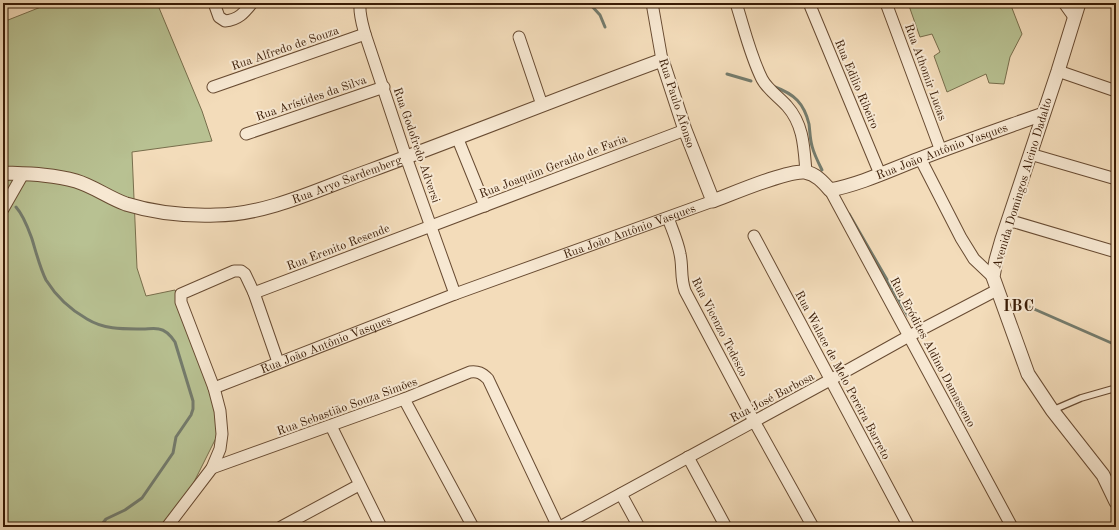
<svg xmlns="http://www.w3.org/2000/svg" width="1119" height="530" font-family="'Old Standard TT',serif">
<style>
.green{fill:#b8c192;stroke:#786e4c}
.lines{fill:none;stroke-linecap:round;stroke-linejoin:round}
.stream{stroke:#747b6c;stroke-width:3}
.service-casing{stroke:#684b32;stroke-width:8}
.minor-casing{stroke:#684b32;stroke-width:13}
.tertiary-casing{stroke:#684b32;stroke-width:15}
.service{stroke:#f7e8d2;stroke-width:5.5}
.minor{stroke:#f7e8d2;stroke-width:11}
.tertiary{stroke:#f7e8d2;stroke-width:13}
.labels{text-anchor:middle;stroke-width:4;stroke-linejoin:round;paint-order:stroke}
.street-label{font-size:12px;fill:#391b05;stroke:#f7e8d2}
.district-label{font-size:16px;font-weight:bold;letter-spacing:1px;fill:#391b05;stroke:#f7e8d2}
</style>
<rect width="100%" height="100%" fill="#f3dcba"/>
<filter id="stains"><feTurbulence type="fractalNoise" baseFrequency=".005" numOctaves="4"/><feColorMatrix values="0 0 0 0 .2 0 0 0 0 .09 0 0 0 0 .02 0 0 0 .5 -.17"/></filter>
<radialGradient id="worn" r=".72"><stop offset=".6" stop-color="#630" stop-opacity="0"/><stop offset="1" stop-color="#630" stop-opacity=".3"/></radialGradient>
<g class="green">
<polygon points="51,3 157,3 202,111 212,141 132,152 137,268 146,296 175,290 209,379 215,401 218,434 183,504 163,527 3,527 3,22"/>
<polygon points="908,3 1010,3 1022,34 1010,57 1004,84 989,83 986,74 947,92 934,56 940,52 932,34 920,37"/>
</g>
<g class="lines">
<g class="stream">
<polyline points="589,3 600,15 605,27"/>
<polyline points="727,74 751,81"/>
<path d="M775,87C794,94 804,103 809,124C810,132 810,139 812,146C814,154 818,162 822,170"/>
<path d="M16,207C24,216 28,228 32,239C36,252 40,268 46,280C56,296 71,310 87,319C105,330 124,329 143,329C148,329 154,328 159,329C166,330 171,336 175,342L193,401V409L191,415L176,437L173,453L142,498L125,510L106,519L100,527"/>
<polyline points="849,214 908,316"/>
<polyline points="1018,302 1116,345"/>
</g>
<g class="service-casing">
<polyline id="service" points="1053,410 1081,398 1116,388"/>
</g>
<g class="minor-casing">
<g id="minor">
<path d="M214,3L219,17L225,21C238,20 244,13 252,3"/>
<path d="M360,3C359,14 362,23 365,34L406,157L455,294"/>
<polyline points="652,3 662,60"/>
<path d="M736,3C744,28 750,55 762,79C767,89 779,97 787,106C804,125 804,149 806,172"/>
<polyline points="809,3 880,174"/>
<polyline points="886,3 941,151"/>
<polyline points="1064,3 1074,17"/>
<polyline points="519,37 542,105"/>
<polyline points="1058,71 1116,91"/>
<polyline points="213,87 365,34"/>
<polyline points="246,134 384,87"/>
<polyline points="457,137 485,206"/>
<polyline points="1030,154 1116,179"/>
<polyline points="920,158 961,238 974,259 993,277"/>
<polyline points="830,190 1012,527"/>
<polyline points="3,209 23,174"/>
<path d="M668,218C672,229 678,242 680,254C683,267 680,277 685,291L754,421L813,527"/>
<polyline points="1008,220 1116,252"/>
<polyline points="754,236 909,527"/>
<polyline points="254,293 685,130"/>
<path id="s1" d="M214,388L455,294L713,201"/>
<polyline points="404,399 473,527"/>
<polyline points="331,426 381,527"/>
<polyline points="688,457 726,527"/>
<path d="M212,468L404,399L470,372C478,371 482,373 488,379L558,527"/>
<polyline points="621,494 639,527"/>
<polyline points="167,527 212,468 220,449 222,434 220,411 214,388 181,302 181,294 234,271 241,271 245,274 254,293 278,362"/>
<polyline points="281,527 359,485"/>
<polyline points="560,527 830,380 909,336 997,290"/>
</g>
</g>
<g class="tertiary-casing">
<g id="tertiary">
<polyline points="1079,3 1058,71 1002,239 996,260 993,277 1028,374 1052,410 1103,475 1116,502"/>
<path id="s2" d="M3,173C27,174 52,174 76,181C93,186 109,198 126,204C155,213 186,216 216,215C267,215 321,188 369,171C467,135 564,96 662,60L685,130L713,201C732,194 787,170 805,172C816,174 823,182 830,190C861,184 890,170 919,159C960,143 1001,129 1043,114"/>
</g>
</g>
<use href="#service" class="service"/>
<use href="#minor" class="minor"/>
<use href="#tertiary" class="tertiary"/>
</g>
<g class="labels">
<g class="street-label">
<text transform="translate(285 48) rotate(-19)" y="4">Rua Alfredo de Souza</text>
<text transform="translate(926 72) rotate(70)" y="4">Rua Athomir Lucas</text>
<text transform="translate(857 84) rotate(67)" y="4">Rua Edilio Ribeiro</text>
<text transform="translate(311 98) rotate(-19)" y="4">Rua Arístides da Silva</text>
<text transform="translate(677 103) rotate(72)" y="4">Rua Paulo Afonso</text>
<text transform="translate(417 145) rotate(71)" y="4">Rua Godofredo Adversi</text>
<text dy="4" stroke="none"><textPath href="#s2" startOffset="1090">Rua João Antônio Vasques</textPath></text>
<text transform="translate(553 166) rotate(-21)" y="4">Rua Joaquim Geraldo de Faria</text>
<text dy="4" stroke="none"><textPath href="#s2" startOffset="356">Rua Aryo Sardemberg</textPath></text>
<text transform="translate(1022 183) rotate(-73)" y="4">Avenida Domingos Alcino Dadalto</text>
<text dy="4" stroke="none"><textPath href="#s1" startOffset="444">Rua João Antônio Vasques</textPath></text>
<text transform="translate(338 247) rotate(-21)" y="4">Rua Erenito Resende</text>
<text transform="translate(720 327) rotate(63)" y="4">Rua Vicenzo Tedesco</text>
<text dy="4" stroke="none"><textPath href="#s1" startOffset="120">Rua João Antônio Vasques</textPath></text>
<text transform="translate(933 352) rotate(62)" y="4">Rua Eródites Aldino Damasceno</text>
<text transform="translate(843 375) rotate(62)" y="4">Rua Walace de Melo Pereira Barreto</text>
<text transform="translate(772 397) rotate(-28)" y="4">Rua José Barbosa</text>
<text transform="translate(347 406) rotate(-20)" y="4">Rua Sebastião Souza Simões</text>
</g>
<g class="district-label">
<text x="1019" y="311">IBC</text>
</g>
</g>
<rect width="1119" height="530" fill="none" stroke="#f3dcba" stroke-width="16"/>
<rect x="4" y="4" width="1111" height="522" fill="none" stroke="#391b05" stroke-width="2"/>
<rect x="8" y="8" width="1103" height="514" fill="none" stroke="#391b05"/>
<rect width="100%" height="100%" filter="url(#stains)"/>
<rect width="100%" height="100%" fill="url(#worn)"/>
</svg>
